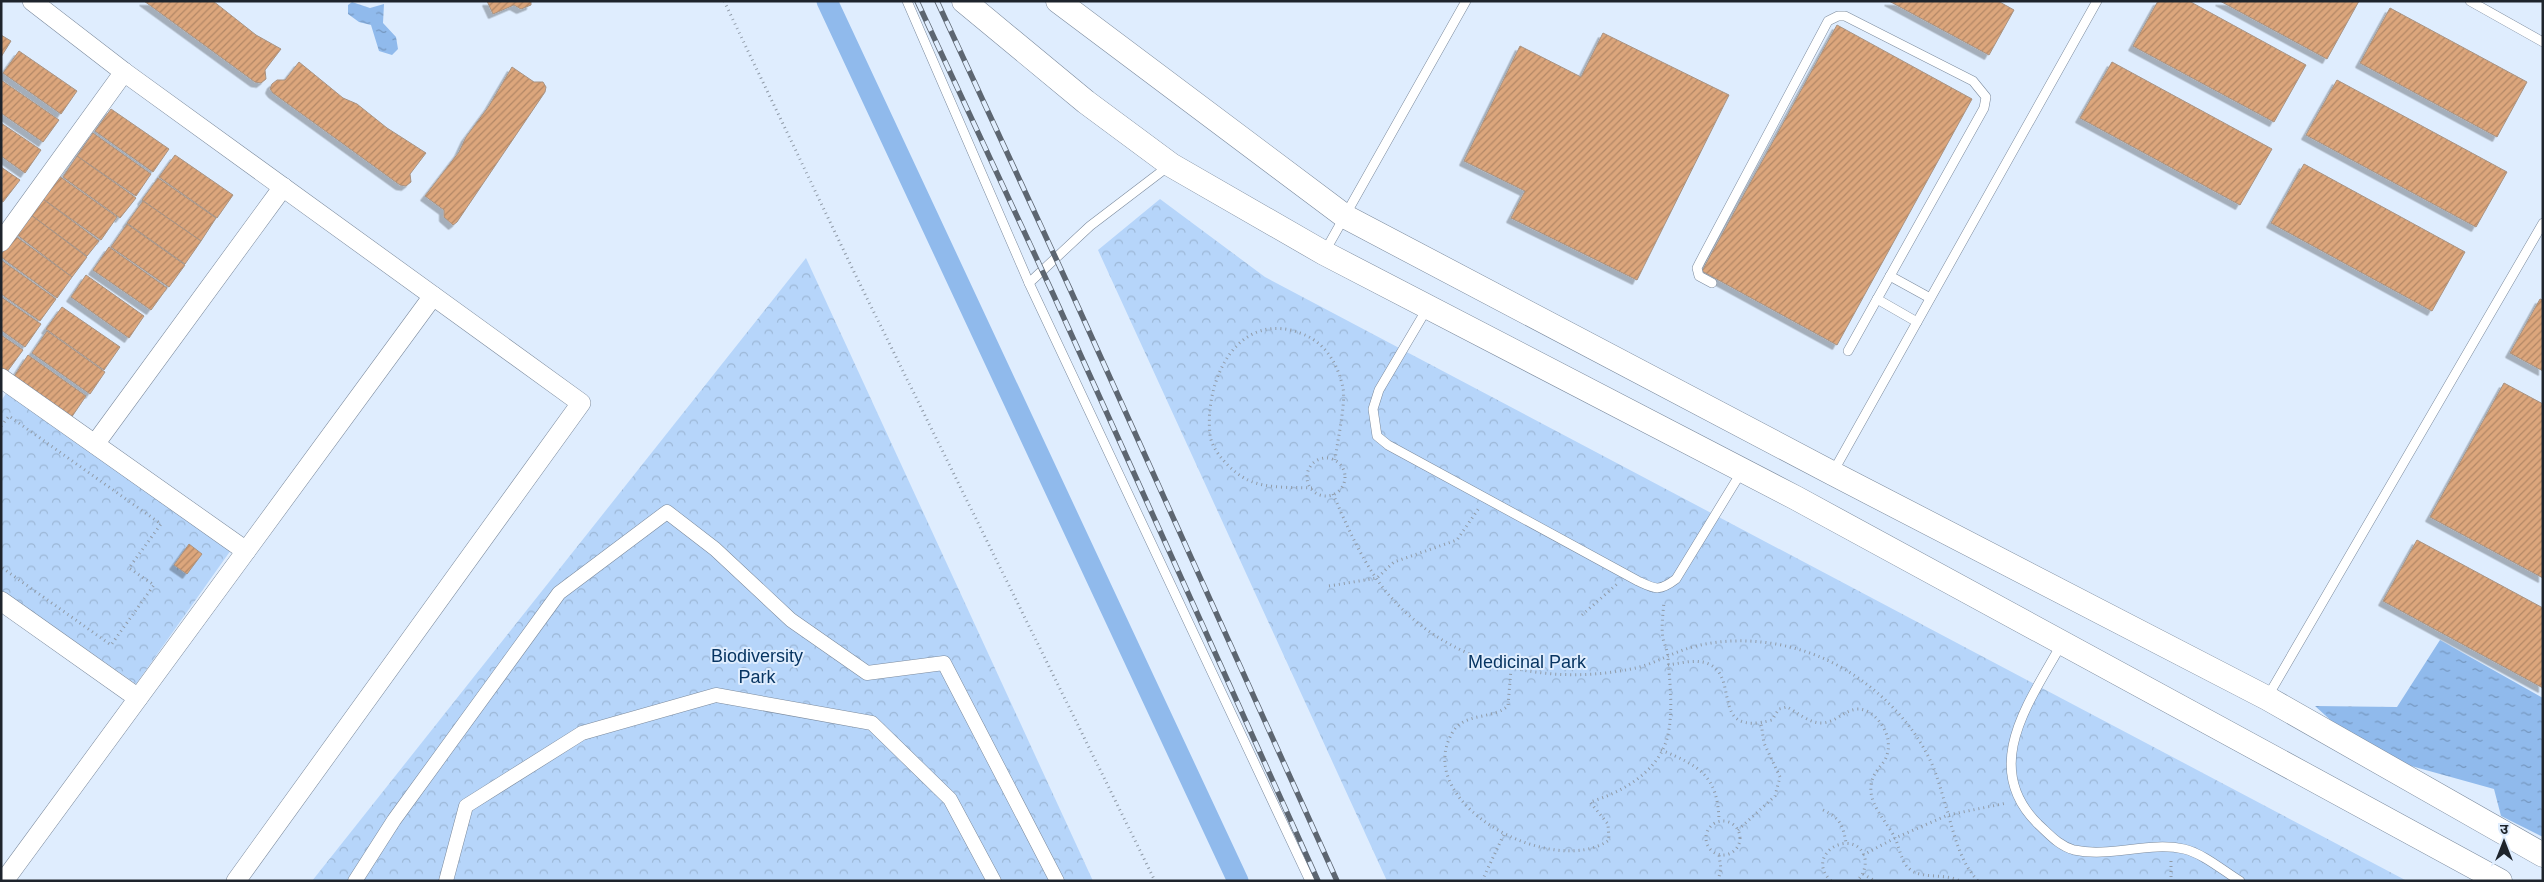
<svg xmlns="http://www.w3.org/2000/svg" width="2544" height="882" font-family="Arial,'Noto Sans Devanagari',sans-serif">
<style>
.park{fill:url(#park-crowns)}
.water{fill:url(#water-ripples)}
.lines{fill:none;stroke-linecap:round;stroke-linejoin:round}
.canal{stroke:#90baec;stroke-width:21}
.building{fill:url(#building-hatch);stroke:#a89383;filter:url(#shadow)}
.service-casing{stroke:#7b8a9d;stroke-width:10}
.pedestrian-casing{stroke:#7b8a9d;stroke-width:15}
.minor-casing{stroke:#7b8a9d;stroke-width:20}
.tertiary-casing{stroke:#7b8a9d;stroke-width:25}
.path{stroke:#909ba8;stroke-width:3;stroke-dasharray:1 4;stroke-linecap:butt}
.service{stroke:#fff;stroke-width:9}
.pedestrian{stroke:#fff;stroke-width:14}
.minor{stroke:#fff;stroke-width:19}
.tertiary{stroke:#fff;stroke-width:24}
.rail-casing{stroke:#5d6671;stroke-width:5.5}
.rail{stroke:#dfedfe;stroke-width:4;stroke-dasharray:11;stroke-linecap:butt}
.labels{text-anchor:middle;stroke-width:4;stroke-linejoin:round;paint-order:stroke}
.park-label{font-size:18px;fill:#083562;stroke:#dfedfe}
</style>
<defs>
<pattern id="park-crowns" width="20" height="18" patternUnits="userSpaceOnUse" patternTransform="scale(1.25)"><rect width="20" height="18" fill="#b6d5fa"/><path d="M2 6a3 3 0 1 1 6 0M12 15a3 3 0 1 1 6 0" fill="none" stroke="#9cb7d6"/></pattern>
<pattern id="water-ripples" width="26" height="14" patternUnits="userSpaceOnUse" patternTransform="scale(1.25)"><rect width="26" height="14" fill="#90baec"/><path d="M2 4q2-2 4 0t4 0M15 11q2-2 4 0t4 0" fill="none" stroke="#7597bf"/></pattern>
<pattern id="building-hatch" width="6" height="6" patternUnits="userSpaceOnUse" patternTransform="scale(1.25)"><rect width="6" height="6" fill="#dca67c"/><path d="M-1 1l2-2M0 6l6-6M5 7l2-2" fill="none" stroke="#b28766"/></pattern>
<filter id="shadow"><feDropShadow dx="-4.5" dy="4.5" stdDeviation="0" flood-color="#0004"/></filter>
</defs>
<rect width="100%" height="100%" fill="#dfedfe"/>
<g class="park">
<polygon points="1160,199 1265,277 2407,881 1387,881 1098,250"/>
<polygon points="806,258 1093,881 312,881"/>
<polygon points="7,392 231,550 136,684 1,590 1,401"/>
</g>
<g class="water">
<polygon points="352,2 370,8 384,4 383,23 396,37 398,49 392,55 379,51 371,25 359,22 348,14 348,5"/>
<polygon points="2440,640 2543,698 2543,837 2501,816 2494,789 2368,754 2315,706 2397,707"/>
</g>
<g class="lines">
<polyline class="canal" points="827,1 1238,881"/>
</g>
<g class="building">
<polygon points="144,1 213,1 256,35 281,49 265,70 266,79 261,83 255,82"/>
<polygon points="487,1 531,1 531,5 521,9 514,5 493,14"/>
<polygon points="1889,1 1998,1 2014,10 1989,55"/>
<polygon points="2158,1 2189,1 2306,65 2274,122 2133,46"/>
<polygon points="2220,1 2359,1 2327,59"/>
<polygon points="2390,8 2527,82 2497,137 2360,63"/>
<polygon points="1837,25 1972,99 1837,345 1702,271"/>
<polygon points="1603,33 1729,95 1637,280 1511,218 1525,191 1464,161 1520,46 1581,77"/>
<polygon points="1,35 11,41 1,57"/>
<polygon points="19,51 77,91 61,114 3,73"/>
<polygon points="299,62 343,98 357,104 387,128 426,153 410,174 411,182 406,186 400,185 273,93 270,89 272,84 277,80 285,80"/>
<polygon points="2112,62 2272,149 2240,205 2080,118"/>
<polygon points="512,67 534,82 543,82 546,87 545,92 457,222 453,225 444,217 444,210 425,196 459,152 466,137 489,106"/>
<polygon points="1,80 59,120 43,142 1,113"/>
<polygon points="2337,80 2507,172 2476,227 2306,135"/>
<polygon points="111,109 169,149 153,172 95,131"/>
<polygon points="1,123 41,150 25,173 1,156"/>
<polygon points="93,133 151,174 136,196 77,156"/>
<polygon points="175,155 233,195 217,218 159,177"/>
<polygon points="77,156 136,198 120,218 63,177"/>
<polygon points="2304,164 2465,252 2432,311 2271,223"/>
<polygon points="1,167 20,180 3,202 1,201"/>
<polygon points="59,176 117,217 101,240 43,199"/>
<polygon points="158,178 216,218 201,241 142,200"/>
<polygon points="43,199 99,241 87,256 31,215"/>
<polygon points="143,201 201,241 185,264 127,223"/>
<polygon points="31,215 87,257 72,277 16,234"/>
<polygon points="127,224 185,265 169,287 111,247"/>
<polygon points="15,236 72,277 57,298 1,257 1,254"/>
<polygon points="109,247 167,288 151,310 93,270"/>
<polygon points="1,260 56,299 40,321 1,294"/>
<polygon points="86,275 144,316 129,338 71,297"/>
<polygon points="1,297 41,324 25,347 1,330"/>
<polygon points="2540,299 2543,300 2543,371 2510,353"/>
<polygon points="62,307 120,347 104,370 46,329"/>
<polygon points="47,331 105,372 90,394 32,353"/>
<polygon points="1,335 23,350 7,372 1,368"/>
<polygon points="28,355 86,396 71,418 13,378"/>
<polygon points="2504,383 2543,404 2543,578 2430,517"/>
<polygon points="2417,540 2543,608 2543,688 2383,601"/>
<polygon points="189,544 202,554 187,574 174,565"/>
</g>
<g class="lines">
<g class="service-casing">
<g id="service">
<polyline points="907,1 1029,283"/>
<polyline points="2470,1 2543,42"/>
<polyline points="1170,165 1090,226 1029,283 1310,881"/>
<polyline points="1324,253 1466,1"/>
<polyline points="1890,276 1930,298"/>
<polyline points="1712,283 1699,276 1697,268 1700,262 1828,21 1838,16 1845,16 1973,81 1986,97 1984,108 1848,351"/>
<polyline points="1877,299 1917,322"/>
<path d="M1428,307L1379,390L1373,409L1377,436L1388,445L1638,581C1655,589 1659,592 1676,579L1742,471"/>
<polyline points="1833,472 2097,1"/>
<path d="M2062,643C2031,700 1979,766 2038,824C2049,834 2059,846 2074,850C2111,858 2149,841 2184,849C2204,854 2222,870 2240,881"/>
<polyline points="2268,696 2543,223"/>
</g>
</g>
<g class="pedestrian-casing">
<g id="pedestrian">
<polyline points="355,881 394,820 559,593 667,512 715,549 791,620 867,673 944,663 1057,881"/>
<polyline points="446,881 466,806 582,733 716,695 872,723 950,799 994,881"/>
</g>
</g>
<g class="minor-casing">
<g id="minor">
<polyline points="32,1 124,72 581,403 236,881"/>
<polyline points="1,242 124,72"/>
<polyline points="1,378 246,551"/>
<polyline points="95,444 283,187"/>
<polyline points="1,601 138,698"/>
<polyline points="4,881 433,296"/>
</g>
</g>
<g class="tertiary-casing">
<g id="tertiary">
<polyline points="964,1 1086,102 1171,165 1324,253 1796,498 2500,881"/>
<polyline points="1058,1 1346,217 1832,473 2267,698 2543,855"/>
</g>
</g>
<g class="path">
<polyline points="724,1 855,274 1155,881"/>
<polyline points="1,426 9,416 161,524 129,568 154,585 111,645 1,567"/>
<circle cx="1326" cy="477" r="19"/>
<path d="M1312,488C1291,487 1267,489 1248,480C1233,473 1212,452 1210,435C1204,379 1239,306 1305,335C1327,345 1338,365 1343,388C1346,403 1337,443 1335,460"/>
<path d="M1333,494C1347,526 1362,561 1384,589C1443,663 1541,687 1631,669C1649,666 1666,656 1683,650C1729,634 1784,640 1827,660C1872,681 1915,722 1934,769C1939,782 1943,797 1947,810C1954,834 1960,862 1978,881"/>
<polyline points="1329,586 1377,578 1394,562 1457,540 1479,508"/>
<polyline points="1582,615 1617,584"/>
<path d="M1668,665C1682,663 1698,658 1711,665C1739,681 1710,737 1772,720L1779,709L1787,707C1797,712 1809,723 1821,723C1841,723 1851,698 1873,715C1886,726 1893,744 1885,760C1879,769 1872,774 1871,786C1869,805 1887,822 1895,838C1900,848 1901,864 1912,871C1927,879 1944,873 1960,881"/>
<path d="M1511,669L1508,706C1493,719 1466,713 1454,730C1407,802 1553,880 1609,840L1608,824L1590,802C1620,793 1655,774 1666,742C1674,717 1670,684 1668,658C1668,652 1665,646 1663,639C1661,627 1663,614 1664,601"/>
<path d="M1661,750C1700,766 1718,776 1719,821"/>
<path d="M1823,810C1840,818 1843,825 1846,843"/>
<circle cx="1723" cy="838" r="17"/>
<polyline points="1738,830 1775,796 1780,777 1764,743 1761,723"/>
<polyline points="1863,855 1895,838 1948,815 2007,803"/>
<polyline points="2171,861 2171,881"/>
<polyline points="1863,874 1875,881"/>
<polyline points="1482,881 1504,834"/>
<polyline points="1718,881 1721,869 1719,855"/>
<path d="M1831,881C1802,853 1857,825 1865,859C1866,868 1863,875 1857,881"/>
</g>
<use href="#service" class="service"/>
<use href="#pedestrian" class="pedestrian"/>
<use href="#minor" class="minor"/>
<use href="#tertiary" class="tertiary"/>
<g class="rail-casing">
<g id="rail">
<polyline points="917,1 1054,296 1318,881"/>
<polyline points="937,1 1070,289 1337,881"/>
</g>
</g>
<use href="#rail" class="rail"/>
</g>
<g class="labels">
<g class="park-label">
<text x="757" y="662">Biodiversity<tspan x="757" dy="21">Park</tspan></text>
<text x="1527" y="668">Medicinal Park</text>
</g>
</g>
<rect width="2544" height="882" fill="none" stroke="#1e242c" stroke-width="5"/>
<g transform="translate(2504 842)" stroke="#dfedfe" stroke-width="4" paint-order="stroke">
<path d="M0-4L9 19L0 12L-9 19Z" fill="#1e242c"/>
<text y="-8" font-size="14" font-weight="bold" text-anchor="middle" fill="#1e242c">उ</text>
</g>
</svg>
